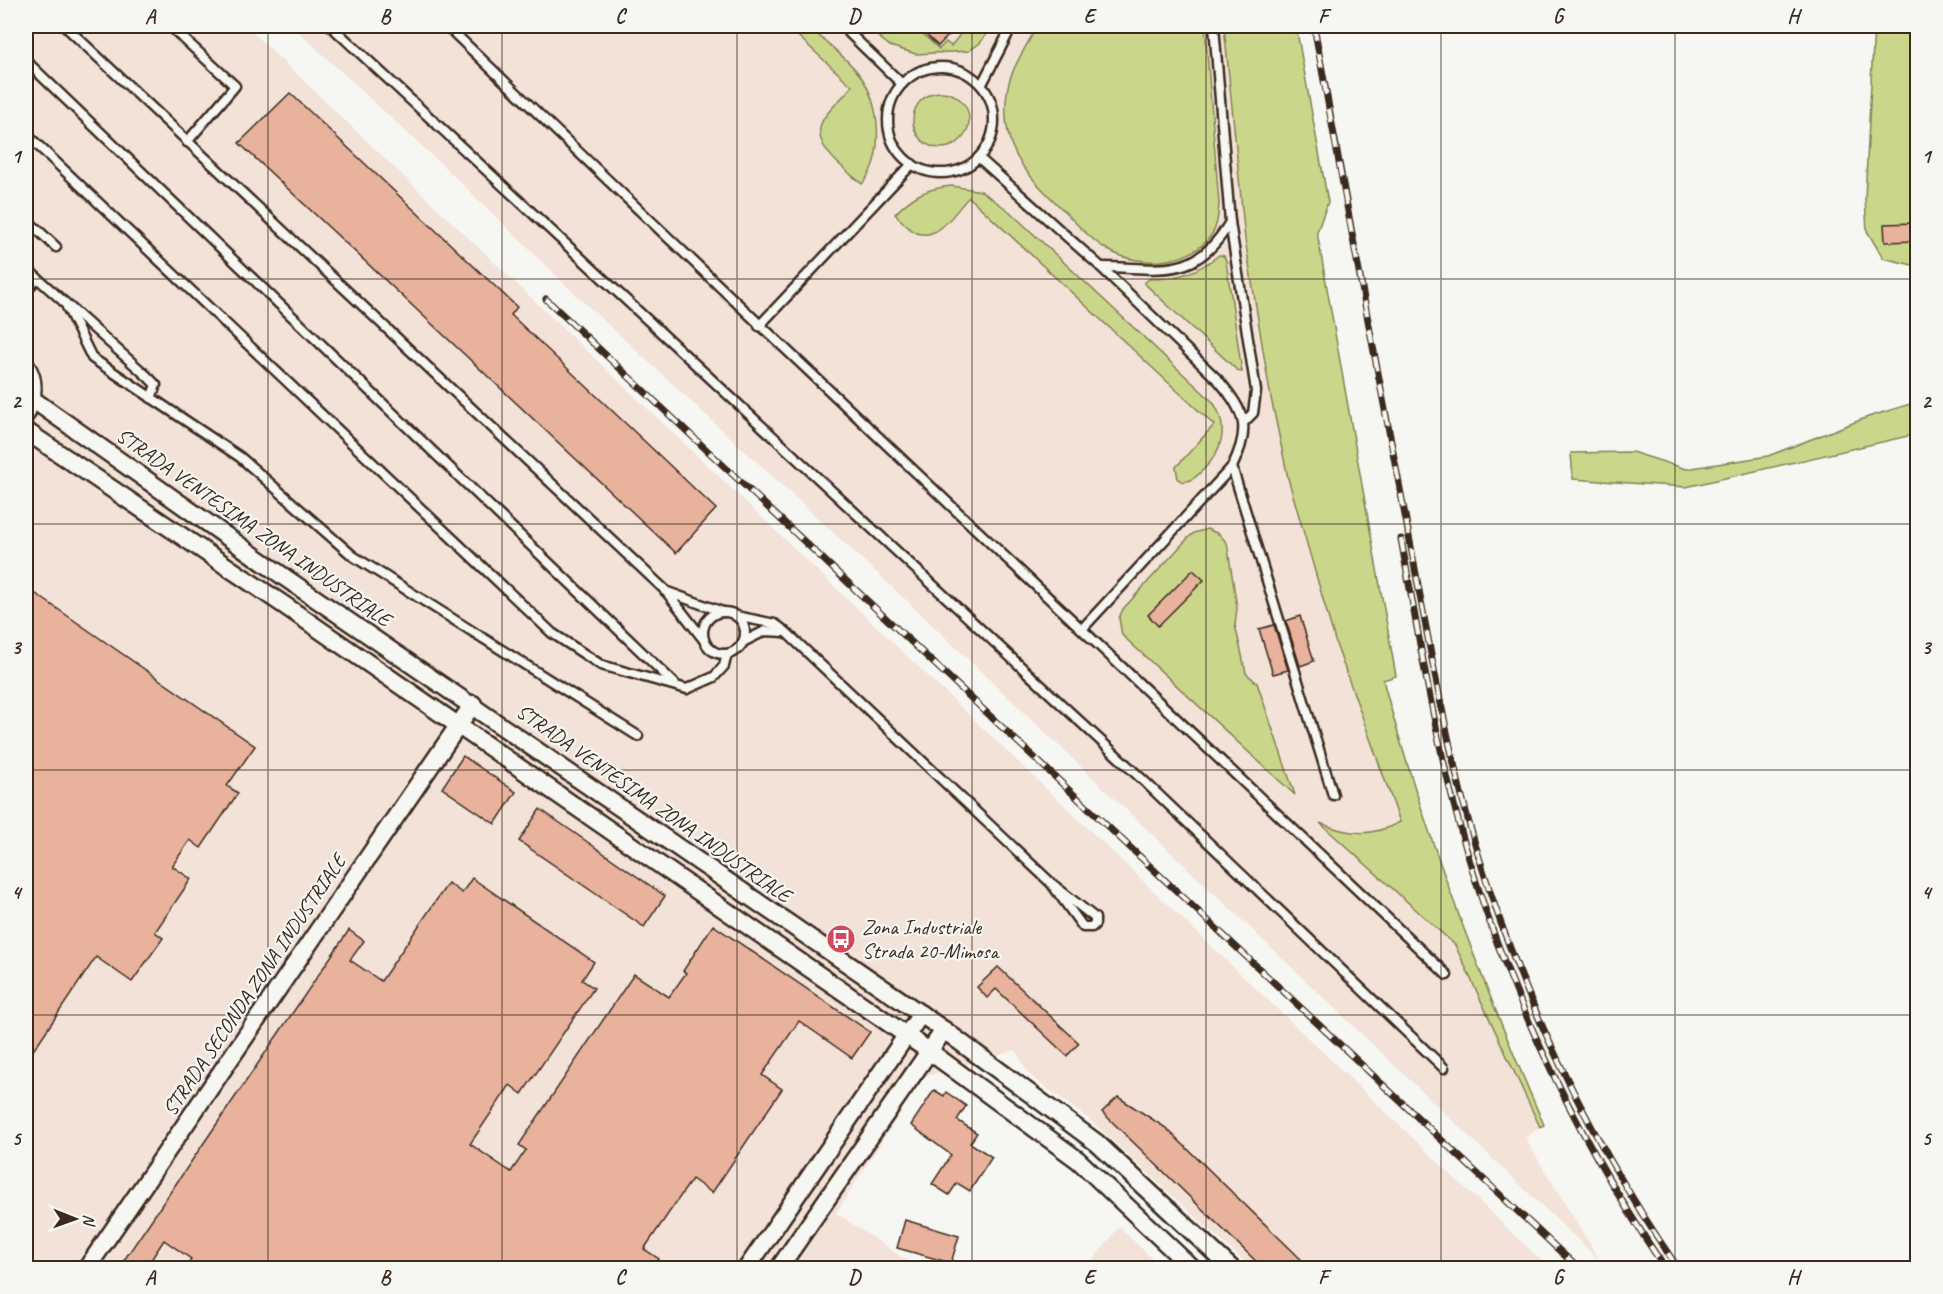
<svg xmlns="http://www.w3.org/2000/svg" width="1943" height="1294" font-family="Caveat,sans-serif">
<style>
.built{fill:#f2e2d8}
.green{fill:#cad78b;stroke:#828054;stroke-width:1.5}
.building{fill:#e8b29d;stroke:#3b2a1e;stroke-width:1.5}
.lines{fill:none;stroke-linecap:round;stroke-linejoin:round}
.service-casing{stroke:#3b2a1e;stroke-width:13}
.minor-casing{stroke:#3b2a1e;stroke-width:21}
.service{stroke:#f6f6f2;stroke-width:8}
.minor{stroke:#f6f6f2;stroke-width:16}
.rail-casing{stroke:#3b2a1e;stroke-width:7}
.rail{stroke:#f6f6f2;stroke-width:4.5;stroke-dasharray:14;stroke-linecap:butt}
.grid{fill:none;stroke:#3b2a1e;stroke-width:1.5;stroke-opacity:0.55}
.labels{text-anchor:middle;stroke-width:4.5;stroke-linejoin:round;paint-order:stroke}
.street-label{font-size:21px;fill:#3b2a1e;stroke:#f6f6f2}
.poi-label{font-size:21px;fill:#3b2a1e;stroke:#f6f6f2;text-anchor:start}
.neatline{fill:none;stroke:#3b2a1e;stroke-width:2}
.grid-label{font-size:20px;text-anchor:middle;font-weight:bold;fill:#3b2a1e}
</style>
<rect width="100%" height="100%" fill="#f6f6f2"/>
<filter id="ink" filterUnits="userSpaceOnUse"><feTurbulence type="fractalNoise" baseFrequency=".0167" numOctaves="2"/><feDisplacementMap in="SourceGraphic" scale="12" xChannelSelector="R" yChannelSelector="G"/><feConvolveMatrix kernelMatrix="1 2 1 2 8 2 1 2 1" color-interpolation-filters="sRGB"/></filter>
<g filter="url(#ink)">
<g class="built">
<polygon points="26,26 246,26 1549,1268 1251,1268 1089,1119 1029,1075 1016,1050 923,1077 836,1213 918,1268 26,1268"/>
<polygon points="292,26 1224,26 1245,239 1270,393 1288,478 1336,644 1364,726 1428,888 1540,1127 1525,1138 1600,1261 903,597 574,293 452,174"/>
<polygon points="1119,1227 1162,1268 1087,1268"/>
</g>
<g class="green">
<path d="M787,26H808C824,41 845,56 859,74C881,102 885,157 862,184C845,169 807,144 824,118C832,106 844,97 852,86Z"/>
<polygon points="865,26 914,26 939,49 946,42 951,46 967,26 992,26 980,43 969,51 916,54 890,46"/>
<path d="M1037,26H1205L1219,204C1218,214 1218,225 1212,234C1190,266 1139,268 1108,250C1091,240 1077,224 1063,210C1026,173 999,150 1007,92C1010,69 1027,46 1037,26Z"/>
<path d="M1224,26H1296L1328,202L1317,232L1396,676L1383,680C1424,833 1481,981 1544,1125L1540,1127L1455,945L1320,823C1349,835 1372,837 1400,822L1336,644L1288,478L1270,393L1245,239Z"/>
<polygon points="1874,26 1917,26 1917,266 1883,258 1867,231 1865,199"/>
<circle cx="941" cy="120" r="28"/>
<path d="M952,186L981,191L1009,211L1213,402C1229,426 1223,451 1203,470C1197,476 1192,481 1183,482L1178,479L1176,467L1214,425L969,197C956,209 940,241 917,233C909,230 901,220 895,214C912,196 927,188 952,186Z"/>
<path d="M1219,255L1224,256L1226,261L1242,372L1238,371L1144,283L1149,279C1178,279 1196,273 1219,255Z"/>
<polygon points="1917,402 1917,434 1686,487 1573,479 1571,453 1632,452 1686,469 1768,456 1868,417"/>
<polygon points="1207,529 1219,534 1227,543 1237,608 1235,625 1246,673 1257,683 1295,795 1122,635 1119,618 1123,609 1188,538 1194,533"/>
</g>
<g class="building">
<polygon points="917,26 958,26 938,46"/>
<polygon points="290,93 517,307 511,315 716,509 676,553 239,143"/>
<polygon points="1917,223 1917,241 1885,242 1884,224"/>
<polygon points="1193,570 1204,580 1158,626 1148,615"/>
<polygon points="26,587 255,746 227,786 238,793 201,848 190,840 172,866 191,879 155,932 163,938 132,982 96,957 26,1061"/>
<polygon points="1300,616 1314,661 1300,666 1286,621"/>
<polygon points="1274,625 1288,670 1273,674 1259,629"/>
<polygon points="463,756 516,792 495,824 442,788"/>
<polygon points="540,809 665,896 644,927 519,841"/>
<polygon points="472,878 594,962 582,980 594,988 522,1094 510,1085 470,1144 511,1172 526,1150 519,1145 634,974 669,997 686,973 683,971 713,925 870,1032 852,1058 799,1021 762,1075 782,1089 712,1193 692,1179 644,1249 659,1259 653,1269 185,1269 191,1259 164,1240 145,1269 131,1269 122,1263 349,930 364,941 350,960 381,981 448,883 462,893"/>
<polygon points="998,967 1079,1043 1067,1056 996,989 987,998 977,987"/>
<polygon points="934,1090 944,1096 946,1092 966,1106 957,1120 977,1133 970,1143 992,1157 970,1191 957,1183 949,1195 932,1184 951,1155 911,1125"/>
<polygon points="1118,1097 1166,1128 1311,1269 1264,1269 1102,1112"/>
<polygon points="905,1220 959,1236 951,1263 897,1248"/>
</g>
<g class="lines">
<g class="service-casing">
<g id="service">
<polyline points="65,26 665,590 704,640"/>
<polyline points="170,26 235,86 187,142"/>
<polyline points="331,26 1144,781 1444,1068"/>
<path d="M447,26C778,345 1114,658 1447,975"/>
<polyline points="842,26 902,84"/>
<polyline points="1214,26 1230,222 1256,391 1253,413 1244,422"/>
<polyline points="26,61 674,683"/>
<circle cx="941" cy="120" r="53"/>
<polyline points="982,84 1012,26"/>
<polyline points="26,134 552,633 601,665 687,689 714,677 724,666 727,654"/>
<path d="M979,158L1101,267L1219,381C1246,413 1251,429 1232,467L1083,628"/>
<polyline points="26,219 56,247"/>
<path d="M1101,267C1160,267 1195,282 1230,222"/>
<polyline points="26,268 147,376 156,385 151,398"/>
<polyline points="26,291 37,278"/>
<polyline points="65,303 92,358 240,457 353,556 638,736"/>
<polyline points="759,326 912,164"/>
<polyline points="1232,467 1333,795"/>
<polyline points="665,591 723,612"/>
<circle cx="724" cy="633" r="21"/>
<polyline points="736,616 775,624 786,632 1051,883 1095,918 1095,924 1092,927 1083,927 1051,883"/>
<polyline points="743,642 765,631 785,632"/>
</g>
</g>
<g class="minor-casing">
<g id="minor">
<path d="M26,366C36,381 33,399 26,414"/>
<polyline points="32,399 287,579 944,1030 1097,1143 1231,1268"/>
<polyline points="26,431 284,605 929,1051 1078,1160 1192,1268"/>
<polyline points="87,1268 473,704"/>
<polyline points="747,1268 921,1014"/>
<polyline points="779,1268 944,1030"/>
</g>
</g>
<use href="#service" class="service"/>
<use href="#minor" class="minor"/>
<g class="rail-casing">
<g id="rail">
<path d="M1314,26C1343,187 1373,349 1404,510C1422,604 1438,700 1461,793C1504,961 1579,1125 1678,1268"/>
<polyline points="546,299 1578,1268"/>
<path d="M1401,539C1417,626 1431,714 1453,801C1495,967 1569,1126 1665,1268"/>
</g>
</g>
<use href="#rail" class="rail"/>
</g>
</g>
<path class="grid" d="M268,26V1268M502,26V1268M737,26V1268M972,26V1268M1206,26V1268M1441,26V1268M1675,26V1268M26,279H1918M26,524H1918M26,770H1918M26,1015H1918"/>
<defs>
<g id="bus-disc" transform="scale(1.5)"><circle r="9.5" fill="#d1495b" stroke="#f6f6f2"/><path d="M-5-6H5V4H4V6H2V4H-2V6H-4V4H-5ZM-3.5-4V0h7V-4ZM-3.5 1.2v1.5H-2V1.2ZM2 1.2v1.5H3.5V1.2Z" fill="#fff"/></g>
</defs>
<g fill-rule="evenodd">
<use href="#bus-disc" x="841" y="939"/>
</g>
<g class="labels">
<g class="street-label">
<text transform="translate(254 527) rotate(35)" y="7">STRADA VENTESIMA ZONA INDUSTRIALE</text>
<text transform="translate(654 803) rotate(35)" y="7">STRADA VENTESIMA ZONA INDUSTRIALE</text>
<text transform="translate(254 985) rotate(-56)" y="7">STRADA SECONDA ZONA INDUSTRIALE</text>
</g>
<g class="poi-label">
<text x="862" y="934">Zona Industriale<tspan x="862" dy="24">Strada 20-Mimosa</tspan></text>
</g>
</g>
<rect width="1943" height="1294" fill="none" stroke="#f6f6f2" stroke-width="66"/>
<g transform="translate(75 1219) rotate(91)" stroke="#f6f6f2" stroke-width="4.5" paint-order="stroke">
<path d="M0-4.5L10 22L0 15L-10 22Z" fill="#3b2a1e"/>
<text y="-9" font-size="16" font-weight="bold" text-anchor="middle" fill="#3b2a1e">N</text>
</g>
<rect x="33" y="33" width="1877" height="1228" class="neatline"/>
<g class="grid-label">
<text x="150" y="23">A</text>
<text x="385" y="23">B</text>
<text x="620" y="23">C</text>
<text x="854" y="23">D</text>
<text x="1089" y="23">E</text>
<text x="1323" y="23">F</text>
<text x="1558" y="23">G</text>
<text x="1793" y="23">H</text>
<text x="16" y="163">1</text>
<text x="1926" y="163">1</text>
<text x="16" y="408">2</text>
<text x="1926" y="408">2</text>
<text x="16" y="654">3</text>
<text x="1926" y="654">3</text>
<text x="16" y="899">4</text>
<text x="1926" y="899">4</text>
<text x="16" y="1145">5</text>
<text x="1926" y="1145">5</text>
<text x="150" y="1284">A</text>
<text x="385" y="1284">B</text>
<text x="620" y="1284">C</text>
<text x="854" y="1284">D</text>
<text x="1089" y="1284">E</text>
<text x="1323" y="1284">F</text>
<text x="1558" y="1284">G</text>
<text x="1793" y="1284">H</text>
</g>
</svg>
